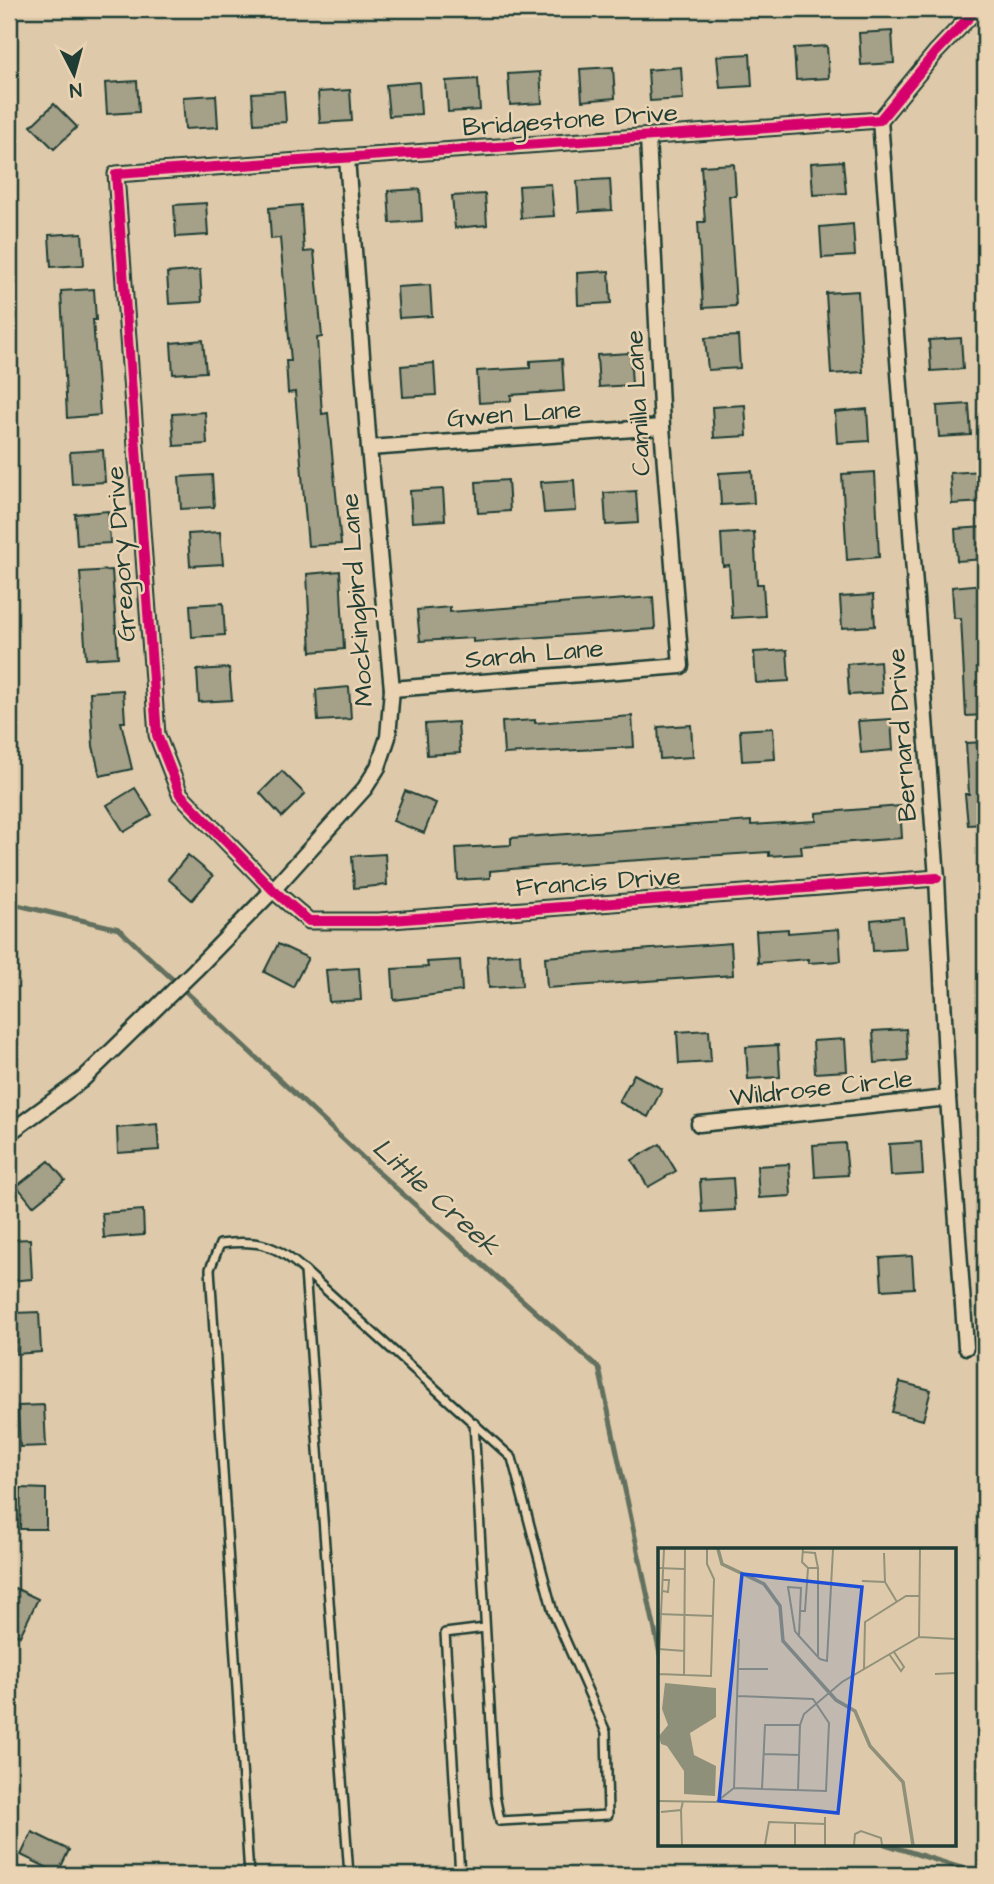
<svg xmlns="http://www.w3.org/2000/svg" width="994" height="1884" font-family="'Architects Daughter',sans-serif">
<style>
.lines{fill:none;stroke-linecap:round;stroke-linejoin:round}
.stream{stroke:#626f5e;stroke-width:5}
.building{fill:#a5a088;stroke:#1f3d34;stroke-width:2}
.service-casing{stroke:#1f3d34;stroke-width:12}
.minor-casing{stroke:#1f3d34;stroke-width:19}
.service{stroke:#ead3b2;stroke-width:7}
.minor{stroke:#ead3b2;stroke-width:14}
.cycleway-casing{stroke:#ead3b2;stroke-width:15}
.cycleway{stroke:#d6006c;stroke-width:10}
.labels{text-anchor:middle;stroke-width:5;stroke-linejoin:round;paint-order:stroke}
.street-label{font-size:26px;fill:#1f3d34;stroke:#ead3b2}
.water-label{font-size:28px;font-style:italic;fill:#30493e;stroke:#ead3b2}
.inset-river{fill:none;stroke:#8f907a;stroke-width:3.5}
.inset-road{fill:none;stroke:#92927b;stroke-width:2}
.view{fill:#1d4ed8;fill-opacity:0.15;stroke:#1d4ed8;stroke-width:3.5}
.inset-edge{fill:none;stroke:#1f3d34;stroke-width:3.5}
</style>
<rect width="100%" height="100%" fill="#decaaa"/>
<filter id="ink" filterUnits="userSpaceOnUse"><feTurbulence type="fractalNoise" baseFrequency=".0143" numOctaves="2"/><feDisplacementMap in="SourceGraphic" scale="14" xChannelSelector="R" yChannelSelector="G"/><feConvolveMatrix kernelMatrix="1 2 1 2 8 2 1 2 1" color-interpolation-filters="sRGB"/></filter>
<g filter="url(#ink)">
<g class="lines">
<g class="stream">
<polyline points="9,903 119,929 378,1172 599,1368 660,1654"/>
<polyline points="885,1844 983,1875"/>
</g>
</g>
<g class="building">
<polygon points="892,31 894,63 861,65 859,33"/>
<polygon points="827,46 829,78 796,80 794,48"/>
<polygon points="750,54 752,86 720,88 717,56"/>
<polygon points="613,67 615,98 582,101 580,69"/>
<polygon points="681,67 683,99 650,101 648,70"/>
<polygon points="540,72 542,103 510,105 508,74"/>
<polygon points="478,79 480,110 448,112 446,81"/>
<polygon points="137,81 139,112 107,114 105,83"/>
<polygon points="419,82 421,114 389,116 386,85"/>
<polygon points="350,90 352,121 320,123 318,92"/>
<polygon points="284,91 286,122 254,124 252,93"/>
<polygon points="216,95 218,127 185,129 183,97"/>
<polygon points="54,104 77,127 54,149 31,126"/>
<polygon points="843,161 846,193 813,195 811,163"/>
<polygon points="734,164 736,196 729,196 736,306 703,308 698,222 705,222 701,166"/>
<polygon points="610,179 612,210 579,212 577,181"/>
<polygon points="551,184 554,216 521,218 519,186"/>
<polygon points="420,189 422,221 390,223 388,191"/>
<polygon points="485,194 487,225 455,228 452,196"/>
<polygon points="206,203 208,235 176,237 174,205"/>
<polygon points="301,205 304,252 314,251 322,337 317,338 322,414 328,413 341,544 308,546 295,392 288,393 286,361 291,361 280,238 271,239 269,208"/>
<polygon points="853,224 855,256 822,258 820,227"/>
<polygon points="82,233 84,265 51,267 49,235"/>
<polygon points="200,270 202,302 169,304 167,273"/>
<polygon points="609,271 611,303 578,305 577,273"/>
<polygon points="430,285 432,316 399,318 397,287"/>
<polygon points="94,289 96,320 93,320 100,415 67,418 61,291"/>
<polygon points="858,291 863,372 831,374 826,293"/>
<polygon points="738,336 740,368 708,370 705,338"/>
<polygon points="961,338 963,369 931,371 929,340"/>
<polygon points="203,340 206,372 173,374 171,343"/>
<polygon points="630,353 632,385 599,387 597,355"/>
<polygon points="562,359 564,391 511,395 511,401 479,403 477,371 530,368 530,361"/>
<polygon points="434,363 436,395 403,397 401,366"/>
<polygon points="969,404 971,435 939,437 937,406"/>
<polygon points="745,405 747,436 714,438 712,407"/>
<polygon points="867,409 869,441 837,443 835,412"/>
<polygon points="205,412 207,444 174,446 172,414"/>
<polygon points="103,450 105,482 72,484 70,452"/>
<polygon points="752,471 754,503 721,505 719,473"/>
<polygon points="982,471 984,502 952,504 950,473"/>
<polygon points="875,472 879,557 847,560 842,474"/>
<polygon points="212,475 214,507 181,509 179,477"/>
<polygon points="508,480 510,511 478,513 476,482"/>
<polygon points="574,480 576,511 544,513 541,482"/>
<polygon points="443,489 445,520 412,522 410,491"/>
<polygon points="636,491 638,523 606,525 604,493"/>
<polygon points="108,511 110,543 77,545 75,514"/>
<polygon points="985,527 985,559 957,561 955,529"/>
<polygon points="220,532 223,564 190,566 188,534"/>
<polygon points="754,532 757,584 763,584 765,616 732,618 729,565 723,566 721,534"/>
<polygon points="112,570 118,657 86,659 80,572"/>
<polygon points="340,571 344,649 311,652 307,574"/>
<polygon points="984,584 985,715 966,716 961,618 954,618 952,587"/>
<polygon points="873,595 875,626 842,628 840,597"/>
<polygon points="653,597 655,629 473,642 473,638 420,641 417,610 450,607 450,612"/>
<polygon points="223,603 225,635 192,637 190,605"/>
<polygon points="787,650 789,681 756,683 754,652"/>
<polygon points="880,661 882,693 849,695 847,664"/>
<polygon points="229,668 232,700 199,702 197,670"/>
<polygon points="349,687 351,719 318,721 316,690"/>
<polygon points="123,690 125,722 121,722 132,769 100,776 93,746 90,692"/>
<polygon points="632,716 634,747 504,754 502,722 535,720 535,723"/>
<polygon points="891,719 893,750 861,753 858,721"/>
<polygon points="458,722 460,753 427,755 425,724"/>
<polygon points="691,725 693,757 660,759 658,727"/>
<polygon points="773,728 775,759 742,761 740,730"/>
<polygon points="985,742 985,824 968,825 965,794 969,794 966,743"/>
<polygon points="282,771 305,794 282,817 260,793"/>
<polygon points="135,788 152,815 124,832 107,805"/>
<polygon points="405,791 436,803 424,833 393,821"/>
<polygon points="900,806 902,838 801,846 802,854 769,856 769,852 545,866 490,871 490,878 458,880 456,848 511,845 511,838 751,821 751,825 816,821 816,813"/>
<polygon points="385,854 387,885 354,888 352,856"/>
<polygon points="188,855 213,876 192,900 168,879"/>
<polygon points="903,917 906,949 873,951 871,920"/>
<polygon points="788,929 788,933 839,929 841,961 808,963 808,959 758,963 756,931"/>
<polygon points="731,943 733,975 547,988 545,957"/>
<polygon points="278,944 308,958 293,987 264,972"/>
<polygon points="520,954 522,986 489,988 487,956"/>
<polygon points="460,960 462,991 394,1000 392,969 428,967 427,962"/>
<polygon points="359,968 361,1000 329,1002 326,970"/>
<polygon points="906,1029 908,1060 875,1063 873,1031"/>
<polygon points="709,1030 711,1062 679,1064 677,1032"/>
<polygon points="845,1039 847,1071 815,1073 813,1041"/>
<polygon points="778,1045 780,1077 748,1079 746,1047"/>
<polygon points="634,1074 662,1089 648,1117 619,1102"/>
<polygon points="157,1124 159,1150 118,1153 117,1128"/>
<polygon points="921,1142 923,1174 891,1176 889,1144"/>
<polygon points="845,1143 848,1175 815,1177 813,1145"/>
<polygon points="660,1144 676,1171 648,1187 632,1160"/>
<polygon points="49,1161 65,1180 33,1206 17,1186"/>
<polygon points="789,1164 791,1196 759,1198 757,1166"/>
<polygon points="733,1178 735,1210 702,1212 700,1180"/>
<polygon points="143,1210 144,1235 104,1238 102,1213"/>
<polygon points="30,1239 32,1279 9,1281 9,1240"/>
<polygon points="912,1256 914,1288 882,1290 880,1258"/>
<polygon points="39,1312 41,1352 16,1354 14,1313"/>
<polygon points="900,1382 931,1390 923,1420 892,1412"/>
<polygon points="44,1405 46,1446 20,1447 18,1406"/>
<polygon points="21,1488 46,1489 46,1529 20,1529"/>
<polygon points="15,1588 38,1599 20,1636 9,1631 9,1600"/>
<polygon points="32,1832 69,1850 58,1873 21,1855"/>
</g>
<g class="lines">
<g class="service-casing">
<g id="service">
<polyline points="305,1271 349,1875"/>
<path d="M249,1875L210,1269L220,1244C259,1239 277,1245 305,1271L512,1458L553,1612L606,1732L608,1815L500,1821L495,1795L474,1423"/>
<polyline points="460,1875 445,1633 485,1628"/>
</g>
</g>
<g class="minor-casing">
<g id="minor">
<polyline points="880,120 937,878 948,1098 966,1347"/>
<polyline points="369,448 662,427"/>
<polyline points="392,689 681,666 662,427 648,137"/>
<polyline points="937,878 379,921 309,921 273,890 180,794 157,735 116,174 880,120 936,52 977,9"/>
<polyline points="699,1124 948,1098"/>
<polyline points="9,1133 82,1080 195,970 273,890 365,788 378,767 388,737 392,689 369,448 347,158"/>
</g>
</g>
<use href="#service" class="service"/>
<use href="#minor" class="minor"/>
<g class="cycleway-casing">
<polyline id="cycleway" points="937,878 379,921 309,921 273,890 180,794 157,735 116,174 880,120 936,52 977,9"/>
</g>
<use href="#cycleway" class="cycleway"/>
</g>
</g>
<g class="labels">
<g class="street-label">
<text transform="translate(570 119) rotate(-4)" y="9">Bridgestone Drive</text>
<text transform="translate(637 403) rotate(-93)" y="9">Camilla Lane</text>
<text transform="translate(514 413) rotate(-4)" y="9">Gwen Lane</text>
<text transform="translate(120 554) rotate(-94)" y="9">Gregory Drive</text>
<text transform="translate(356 600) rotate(-94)" y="9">Mockingbird Lane</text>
<text transform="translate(534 653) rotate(-5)" y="9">Sarah Lane</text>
<text transform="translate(901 735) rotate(-94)" y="9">Bernard Drive</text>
<text transform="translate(598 881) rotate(-4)" y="9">Francis Drive</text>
<text transform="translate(821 1087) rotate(-6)" y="9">Wildrose Circle</text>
</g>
<g class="water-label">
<text transform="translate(437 1196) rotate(42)" y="10">Little Creek</text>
</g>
</g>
<g transform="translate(658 1548)">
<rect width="298" height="298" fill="#decaaa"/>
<path d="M7,135L58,140V169L32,185L36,207L58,218L57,248L26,246V223L9,198L3,196L1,188L10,177L4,161Z" fill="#8f907a"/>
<path class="inset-river" d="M60,1L64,16L106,36L122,58L125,93L178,152L197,163L212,198L245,234L255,297"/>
<path class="inset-road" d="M145,4L157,5L160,20H150L144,14L145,1M226,5L227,34M0,20L26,21M204,33L227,34L239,54M5,43L10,44L11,32H5M142,63H147L150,20M0,66L56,68M141,88L143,40L130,39L137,83L141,88L160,109L162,111L169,113L175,1M261,89L262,1M0,101L27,103M231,106L243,123L246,119L236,104M160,108V20M80,121H110M206,121L207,74L248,48H262M0,126L53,128L56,31L49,16V1M277,126L298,125M26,127L27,1M0,130L6,1M106,206L142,207M76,240L81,91M104,241L107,177H142M140,242L142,177L146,166L184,134L261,89L298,91M0,253L58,254L76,240L168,243L171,175L155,151L79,148M23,262L24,297M3,264L23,262L25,253M107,297L111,274L167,276M137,297V275M167,297V269M196,297L197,286L203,283L223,290L224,297"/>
<path class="view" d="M84,26L204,39L180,265L61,253Z"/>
<rect width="298" height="298" class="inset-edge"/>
</g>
<rect width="994" height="1884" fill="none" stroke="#ead3b2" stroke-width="35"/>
<rect x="18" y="18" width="959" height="1849" fill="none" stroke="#1f3d34" stroke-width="2.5" filter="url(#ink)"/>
<g transform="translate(74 74) rotate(174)" stroke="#ead3b2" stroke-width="5" paint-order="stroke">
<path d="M0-5L12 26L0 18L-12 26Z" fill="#1f3d34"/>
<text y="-10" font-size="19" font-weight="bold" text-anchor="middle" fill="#1f3d34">N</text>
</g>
</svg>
